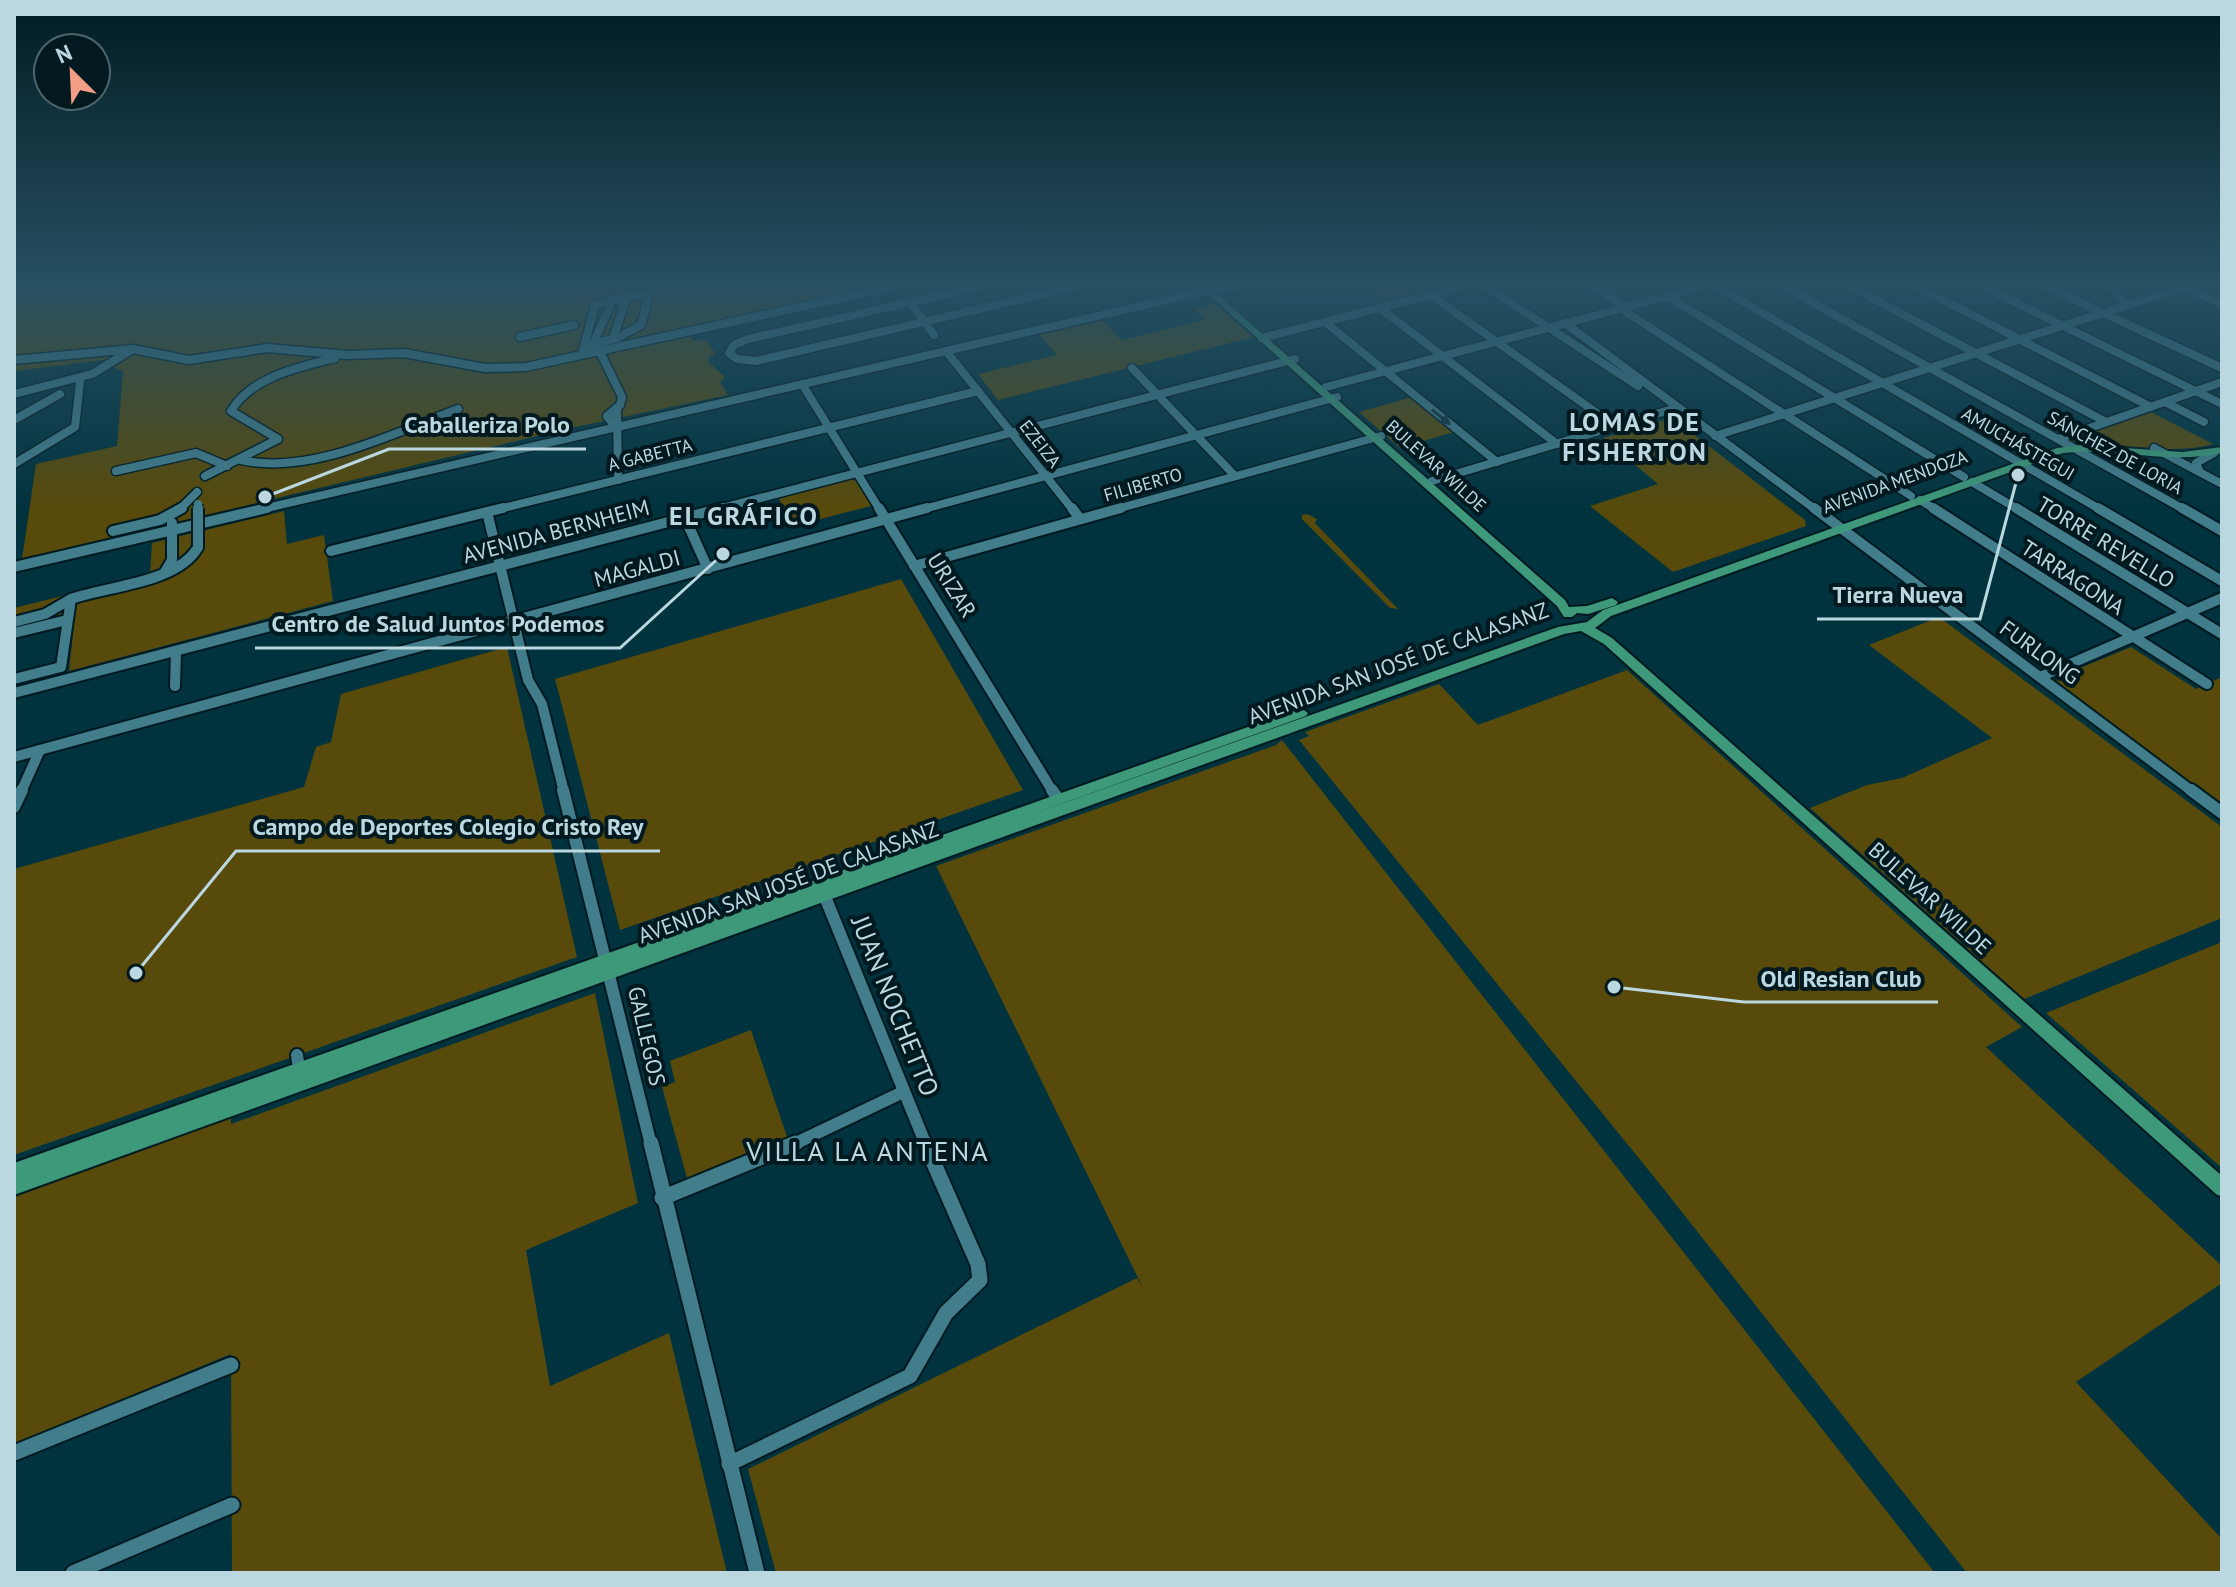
<svg xmlns="http://www.w3.org/2000/svg" width="2236" height="1587" font-family="'PT Sans',sans-serif">
<style>
.green{fill:#574a0b}
.lines{fill:none;stroke-linecap:round;stroke-linejoin:round}
.minor-far3-casing{stroke:#001a21;stroke-width:11}
.minor-far2-casing{stroke:#001a21;stroke-width:14}
.minor-far1-casing{stroke:#001a21;stroke-width:16}
.minor-casing{stroke:#001a21;stroke-width:19}
.major-casing{stroke:#001a21;stroke-width:4}
.minor-far3{stroke:#427d8b;stroke-width:8}
.minor-far2{stroke:#427d8b;stroke-width:10}
.minor-far1{stroke:#427d8b;stroke-width:12}
.minor{stroke:#427d8b;stroke-width:15}
.major{fill:#3e987a;fill-rule:evenodd}
.minor-bridge-far1-casing{stroke:#001a21;stroke-width:11;stroke-linecap:butt}
.minor-bridge-casing{stroke:#001a21;stroke-width:14;stroke-linecap:butt}
.minor-bridge-far1{stroke:#427d8b;stroke-width:8}
.minor-bridge{stroke:#427d8b;stroke-width:10}
.oneway{fill:#15373f}
.labels{text-anchor:middle;stroke-width:8;stroke-linejoin:round;paint-order:stroke}
.far-street-label{font-size:18px;fill:#bbd8e0;stroke:#02191f}
.street-label{font-size:22px;fill:#bbd8e0;stroke:#02191f}
.far-district-label{font-size:26px;font-weight:bold;letter-spacing:2px;fill:#bbd8e0;stroke:#02191f}
.near-street-label{font-size:26px;fill:#bbd8e0;stroke:#02191f}
.near-neighbourhood-label{font-size:28px;letter-spacing:2px;fill:#bbd8e0;stroke:#02191f}
.leader{fill:none;stroke:#bbd8e0;stroke-width:3}
.callout-dot{fill:#bbd8e0;stroke:#02191f;stroke-width:3}
.callout-label{font-size:24px;text-anchor:middle;font-weight:bold;fill:#bbd8e0;stroke:#02191f;stroke-width:8;stroke-linejoin:round;paint-order:stroke}
</style>
<rect width="100%" height="100%" fill="#01333e"/>
<g class="green">
<polygon points="14,286 916,286 691,336 693,340 707,341 716,355 709,356 708,362 725,377 720,382 728,395 575,427 22,559 36,464 117,446 123,371 104,364 104,360 14,371"/>
<polygon points="1364,286 1435,286 1437,287 1383,300"/>
<polygon points="1216,304 1254,337 998,400 978,374 1057,355 1038,333 1100,318 1121,340 1205,320 1194,309"/>
<polygon points="1412,397 1454,432 1400,448 1359,412"/>
<path d="M2145,409L2213,444C2165,457 2113,441 2064,442L2058,439Z"/>
<polygon points="1668,419 1675,420 1805,520 1806,526 1673,572 1590,506 1658,484 1603,438"/>
<polygon points="849,477 856,480 871,506 793,526 777,495"/>
<polygon points="284,511 287,544 324,535 333,601 69,671 75,615 14,630 14,608 150,574 152,543"/>
<polygon points="1307,514 1317,519 1315,523 1398,609 1390,608 1302,519 1302,515"/>
<polygon points="901,579 1023,790 620,930 555,679"/>
<polygon points="1939,617 2222,827 2222,918 2024,999 1810,808 1867,785 1902,778 1992,738 1869,645"/>
<polygon points="507,647 577,957 14,1155 14,869 304,787 316,747 331,742 341,694"/>
<polygon points="2131,647 2196,689 2222,677 2222,806 2061,688 2056,678"/>
<polygon points="1627,670 2022,1027 1986,1047 2222,1266 2222,1283 2076,1382 2222,1539 2222,1573 1967,1573 1659,1183 1299,740 1309,736 1305,732 1439,684 1478,725"/>
<polygon points="1282,740 1935,1573 776,1573 748,1469 1137,1278 1143,1288 936,866 1276,745"/>
<polygon points="2222,942 2222,1168 2046,1013"/>
<polygon points="595,993 638,1203 526,1250 550,1386 669,1333 727,1573 232,1573 231,1354 14,1444 14,1193 231,1116 231,1124"/>
<polygon points="751,1030 787,1137 687,1178 662,1087 675,1082 670,1061"/>
</g>
<g class="lines">
<g class="minor-far3-casing">
<g id="minor-far3">
<polyline points="982,286 748,339 734,345 729,353 737,359 756,361 1077,286"/>
<polyline points="1485,286 1638,386"/>
<polyline points="1592,286 1626,307 1626,312 1911,496"/>
<polyline points="1716,286 2101,510"/>
<polyline points="1783,286 2185,510"/>
<polyline points="1849,286 2106,422"/>
<polyline points="1916,286 2151,407"/>
<polyline points="1982,286 2222,404"/>
<polyline points="2045,286 2222,368"/>
<polyline points="2108,286 2127,305"/>
<polyline points="2182,286 2222,304"/>
<polyline points="1431,295 1615,426"/>
<polyline points="1667,296 1964,477"/>
<polyline points="910,302 934,335"/>
<polyline points="1380,308 1557,444"/>
<polyline points="1325,322 1497,462"/>
<polyline points="1565,323 1816,510"/>
<polyline points="520,337 574,325"/>
<polyline points="1262,338 1466,286"/>
<polyline points="613,339 627,296"/>
<polyline points="588,347 593,344 610,306 607,304"/>
<polyline points="583,350 595,305 627,296 649,295 641,325 617,338 593,344"/>
<polyline points="946,351 1073,510"/>
<polyline points="600,352 622,397 620,405 607,416 616,428"/>
<polyline points="14,360 133,349 189,360 267,348 348,355 404,353 485,368 526,367 896,286"/>
<polyline points="1132,368 1235,476"/>
<polyline points="802,384 880,510"/>
<polyline points="1326,387 1706,286"/>
<polyline points="14,394 92,374 133,349"/>
<polyline points="2165,402 2204,422"/>
<polyline points="617,408 618,480"/>
<polyline points="14,420 60,394"/>
<polyline points="1715,436 2188,286"/>
<polyline points="2058,439 2222,382"/>
<polyline points="2154,448 2222,484"/>
<path d="M241,460C309,476 394,433 458,409"/>
<polyline points="14,464 75,427 80,382"/>
<polyline points="116,471 196,453 227,466"/>
<polyline points="2200,472 2196,463 2214,453"/>
<path d="M205,476L278,439L231,411C251,377 299,367 335,358"/>
<polyline points="1432,481 1676,408"/>
<polyline points="1972,482 2019,510"/>
<polyline points="1920,500 1936,510"/>
<polyline points="179,510 197,492"/>
<polyline points="258,510 1201,292 1238,286"/>
<polyline points="495,510 978,391"/>
<polyline points="714,510 1295,359"/>
<polyline points="920,510 1337,397"/>
<polyline points="1113,510 1381,436"/>
</g>
</g>
<g class="minor-far2-casing">
<g id="minor-far2">
<polyline points="879,508 1053,792"/>
<polyline points="1072,508 1080,519"/>
<polyline points="1814,508 2193,792"/>
<polyline points="1933,508 2207,684"/>
<polyline points="2016,508 2222,634"/>
<polyline points="2098,508 2222,581"/>
<polyline points="2182,508 2222,531"/>
<polyline points="487,512 528,680 542,704 564,792"/>
<polyline points="685,518 708,569"/>
<polyline points="113,531 160,520 182,508"/>
<polyline points="331,551 503,508"/>
<polyline points="914,566 1121,508"/>
<polyline points="14,567 267,508"/>
<polyline points="165,572 172,560 172,523"/>
<polyline points="14,622 45,614 71,599"/>
<polyline points="14,633 67,620"/>
<polyline points="2040,677 2222,598"/>
<path d="M14,679L61,667L71,599C108,586 178,583 198,547"/>
<polyline points="175,686 176,652"/>
<polyline points="14,693 722,508"/>
<polyline points="14,757 927,508"/>
<polyline points="21,792 40,750"/>
</g>
</g>
<g class="minor-far1-casing">
<g id="minor-far1">
<polyline points="563,790 651,1145"/>
<polyline points="1052,790 1058,799"/>
<polyline points="2191,790 2222,813"/>
<polyline points="14,807 22,790"/>
<polyline points="821,887 926,1145"/>
<polyline points="297,1055 299,1069"/>
<polyline points="792,1145 903,1092"/>
</g>
</g>
<g class="minor-casing">
<g id="minor">
<polyline points="651,1143 757,1573"/>
<polyline points="662,1198 796,1143"/>
<polyline points="14,1453 231,1365"/>
<polyline points="729,1464 910,1376 946,1313 980,1280 978,1264 925,1143"/>
<polyline points="73,1573 232,1505"/>
</g>
</g>
<g class="major-casing">
<g id="major">
<polygon points="1199,286 1208,286 1565,600 1569,607 1587,606 1612,598 1618,602 1616,605 1588,614 1577,613 1572,617 1564,617 1557,606"/>
<path d="M2081,445L2182,452L2222,447V453C2169,465 2116,447 2063,453L1611,616L1595,628L1612,638L2222,1176V1197L2216,1194L1604,644L1581,631L1564,634L14,1195V1163L1296,710L1301,708L1308,713L1306,716L971,836L1558,627L1587,622L1603,610L2057,448Z"/>
</g>
</g>
<use href="#minor-far3" class="minor-far3"/>
<use href="#minor-far2" class="minor-far2"/>
<use href="#minor-far1" class="minor-far1"/>
<use href="#minor" class="minor"/>
<use href="#major" class="major"/>
<g class="minor-bridge-far1-casing">
<polyline id="minor-bridge-far1" points="198,504 198,510"/>
</g>
<g class="minor-bridge-casing">
<polyline id="minor-bridge" points="198,508 198,547"/>
</g>
<use href="#minor-bridge-far1" class="minor-bridge-far1"/>
<use href="#minor-bridge" class="minor-bridge"/>
</g>
<defs><path id="oneway-solid" d="M-6-.8H1V-3.2L6.5 0L1 3.2V.8H-6Z" transform="scale(2)"/></defs>
<use class="oneway" href="#oneway-solid" transform="translate(1441 417) rotate(39)"/>
<linearGradient id="sky" x2="0" y2="1"><stop stop-color="#011c22"/><stop offset="0.56" stop-color="#275063"/><stop offset="1" stop-color="#275063" stop-opacity="0"/></linearGradient>
<rect width="2236" height="508" fill="url(#sky)"/>
<g class="labels">
<g class="far-street-label">
<text transform="translate(1040 444) rotate(52)" y="6">EZEIZA</text>
<text transform="translate(2018 444) rotate(30)" y="6">AMUCHÁSTEGUI</text>
<text transform="translate(2115 453) rotate(29)" y="6">SÁNCHEZ DE LORIA</text>
<text transform="translate(650 455) rotate(-14)" y="6">A GABETTA</text>
<text transform="translate(1436 466) rotate(42)" y="6">BULEVAR WILDE</text>
<text transform="translate(1895 482) rotate(-20)" y="6">AVENIDA MENDOZA</text>
<text transform="translate(1143 485) rotate(-16)" y="6">FILIBERTO</text>
</g>
<g class="street-label">
<text transform="translate(556 531) rotate(-15)" y="8">AVENIDA BERNHEIM</text>
<text transform="translate(2106 542) rotate(31)" y="8">TORRE REVELLO</text>
<text transform="translate(637 568) rotate(-15)" y="8">MAGALDI</text>
<text transform="translate(2073 577) rotate(33)" y="8">TARRAGONA</text>
<text transform="translate(952 585) rotate(58)" y="8">URIZAR</text>
<text transform="translate(2040 652) rotate(36)" y="8">FURLONG</text>
<text transform="translate(1398 663) rotate(-20)" y="8">AVENIDA SAN JOSÉ DE CALASANZ</text>
<text transform="translate(788 882) rotate(-20)" y="8">AVENIDA SAN JOSÉ DE CALASANZ</text>
<text transform="translate(1930 898) rotate(42)" y="8">BULEVAR WILDE</text>
<text transform="translate(647 1036) rotate(77)" y="8">GALLEGOS</text>
</g>
<g class="far-district-label">
<text x="1635" y="431">LOMAS DE<tspan x="1635" dy="30">FISHERTON</tspan></text>
<text x="744" y="525">EL GRÁFICO</text>
</g>
<g class="near-street-label">
<text transform="translate(895 1006) rotate(68)" y="9">JUAN NOCHETTO</text>
</g>
<g class="near-neighbourhood-label">
<text x="868" y="1161">VILLA LA ANTENA</text>
</g>
</g>
<path class="leader" d="M265 497L389 449H586M2018 475L1980 619H1817M723 554L620 648H255M136 973L236 851H660M1614 987L1744 1002H1938"/>
<g class="callout-dot">
<circle cx="265" cy="497" r="8"/>
<circle cx="2018" cy="475" r="8"/>
<circle cx="723" cy="554" r="8"/>
<circle cx="136" cy="973" r="8"/>
<circle cx="1614" cy="987" r="8"/>
</g>
<g class="callout-label">
<text x="487" y="433">Caballeriza Polo</text>
<text x="1898" y="603">Tierra Nueva</text>
<text x="438" y="632">Centro de Salud Juntos Podemos</text>
<text x="448" y="835">Campo de Deportes Colegio Cristo Rey</text>
<text x="1841" y="987">Old Resian Club</text>
</g>
<rect width="2236" height="1587" fill="none" stroke="#bbd8e0" stroke-width="32"/>
<g transform="translate(72 72) rotate(336)"><circle r="38" fill="#02191f" stroke="#4c656c" stroke-width="2"/>
<path d="M0-6L14 30L0 20L-14 30Z" fill="#f49e87"/>
<text y="-12" font-size="22" font-weight="bold" text-anchor="middle" fill="#bbd8e0">N</text>
</g>
</svg>
